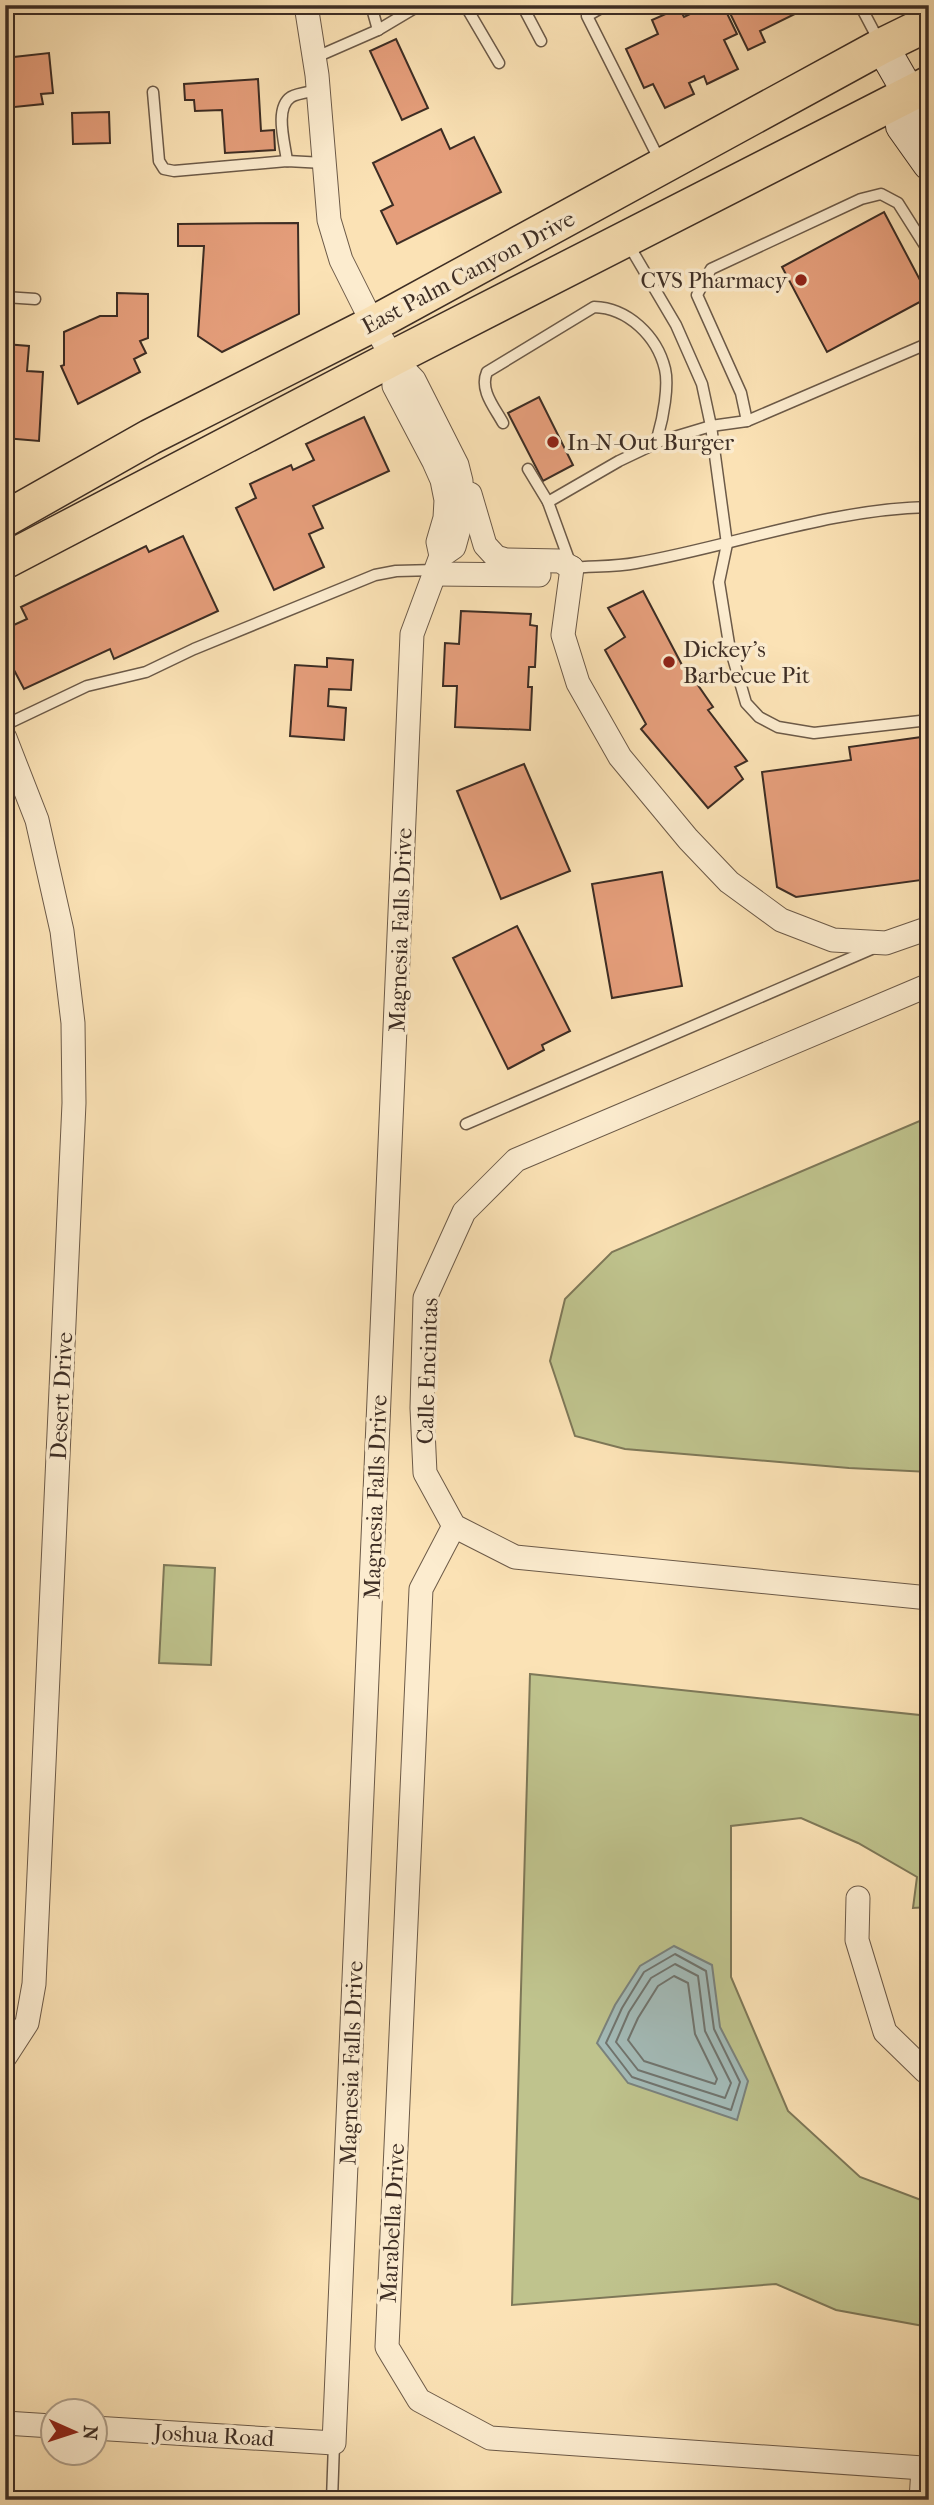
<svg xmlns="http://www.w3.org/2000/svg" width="934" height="2505" font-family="'IM FELL French Canon',serif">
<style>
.green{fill:#bfc38d;stroke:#7e7858;stroke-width:2}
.water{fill:#a3bbb8;stroke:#7a827d;stroke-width:2}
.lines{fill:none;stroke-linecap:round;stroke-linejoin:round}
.shore{stroke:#70746e;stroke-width:2}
.building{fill:#e59e7b;stroke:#3d2d24;stroke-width:2}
.service-casing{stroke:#6c5a48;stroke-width:13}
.minor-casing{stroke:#6c5a48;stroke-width:25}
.secondary-casing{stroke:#3d2d24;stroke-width:34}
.primary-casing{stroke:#3d2d24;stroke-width:38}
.service{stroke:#fceccf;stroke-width:10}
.minor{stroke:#fceccf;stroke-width:23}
.secondary{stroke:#fceccf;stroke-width:32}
.primary{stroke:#fbe2b5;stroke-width:35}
.poi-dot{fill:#8f2418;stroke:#fceccf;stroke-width:2.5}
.labels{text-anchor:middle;stroke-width:7;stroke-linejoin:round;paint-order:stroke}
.street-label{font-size:23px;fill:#3d2d24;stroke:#fceccf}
.poi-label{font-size:23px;fill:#3d2d24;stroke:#fceccf;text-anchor:start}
</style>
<rect width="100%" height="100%" fill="#fbe2b5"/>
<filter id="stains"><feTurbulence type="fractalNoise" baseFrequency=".00286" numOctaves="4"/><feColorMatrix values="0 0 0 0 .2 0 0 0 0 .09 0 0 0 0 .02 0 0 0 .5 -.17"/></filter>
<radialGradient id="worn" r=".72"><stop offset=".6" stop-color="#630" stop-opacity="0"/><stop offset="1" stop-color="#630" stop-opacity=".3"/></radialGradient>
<g class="green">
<polygon points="929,1117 929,1472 849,1468 625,1449 575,1436 550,1361 565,1299 612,1252"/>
<polygon points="164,1565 215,1568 211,1665 159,1663"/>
<polygon points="530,1674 929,1716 929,1907 913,1908 917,1877 858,1843 801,1818 731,1826 731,1977 788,2111 860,2177 929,2203 929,2327 836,2310 776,2284 512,2305"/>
</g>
<polygon class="water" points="674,1946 712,1965 720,2027 748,2081 737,2120 628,2083 597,2043 615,2005 640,1966"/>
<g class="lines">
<g class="shore">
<polygon points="675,1954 706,1971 714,2029 740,2082 731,2110 632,2077 606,2043 622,2008 644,1972"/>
<polygon points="675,1964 698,1976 705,2031 731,2083 725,2098 638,2070 616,2042 629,2012 651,1978"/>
<polygon points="674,1976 688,1983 695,2034 717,2079 715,2084 644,2061 628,2040 638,2018 658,1986"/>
</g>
</g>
<g class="building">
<polygon points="709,5 723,5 737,34 724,40 738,69 707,84 704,76 689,83 694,94 665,108 653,84 644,88 626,49 658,34 652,20 679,8 684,17"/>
<polygon points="726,5 803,5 805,9 760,31 765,42 748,50"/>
<polygon points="396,39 428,108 402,120 370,51"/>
<polygon points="49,53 53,93 41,94 43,104 5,108 5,58"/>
<polygon points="258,79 261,131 274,130 275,150 225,153 222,110 195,111 194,100 185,100 184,84"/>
<polygon points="109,112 110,143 73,144 72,113"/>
<polygon points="441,129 450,149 474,137 501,192 397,244 381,211 393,205 373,163"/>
<polygon points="884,212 929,297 827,352 782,267"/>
<polygon points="298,223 299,314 222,352 198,336 204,246 178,246 178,224"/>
<polygon points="117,293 148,294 148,338 140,341 146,353 134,359 140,372 78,404 61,366 64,365 64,332 100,316 117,316"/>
<polygon points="5,344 29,346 27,371 43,372 39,441 5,438"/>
<polygon points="539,397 573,465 543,481 508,413"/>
<polygon points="364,417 389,471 313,506 323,528 309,534 324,567 274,590 236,508 256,498 250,484 291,465 293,470 314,460 306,444"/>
<polygon points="183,536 218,611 114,659 110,649 24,689 5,653 5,629 27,619 21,607 146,546 149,552"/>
<polygon points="643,591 691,682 695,681 713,707 708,710 747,761 735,767 743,779 708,808 641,729 646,724 605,650 625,637 608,608"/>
<polygon points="461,611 531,614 530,625 537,626 535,667 529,667 528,687 532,687 530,730 455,727 457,686 443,686 445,643 459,644"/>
<polygon points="327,658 353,660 351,690 329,689 328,706 346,708 344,740 290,736 295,665 327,667"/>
<polygon points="929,736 929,879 796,897 777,887 762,772 851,760 849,747"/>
<polygon points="524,764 570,871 501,899 457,791"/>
<polygon points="662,872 682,986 612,998 592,884"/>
<polygon points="517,926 570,1031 542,1045 544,1050 508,1069 453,958"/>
</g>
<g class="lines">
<g class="service-casing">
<g id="service">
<polyline points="465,5 499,63"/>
<polyline points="522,5 541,41"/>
<polyline points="606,5 587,16 661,163"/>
<polyline points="860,5 879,41"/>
<polyline points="378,30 420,5"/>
<polyline points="314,58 378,30 371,5"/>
<polyline points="153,92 159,161 164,169 174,171 287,161 324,163"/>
<path d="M287,161C285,144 274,108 291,97C298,93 310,92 318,90"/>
<polyline points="627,242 676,325 702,384 711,426 727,544 719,582 729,644 746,703 759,717 778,727 814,733 929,720"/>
<polyline points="5,297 35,299"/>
<path d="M929,343L747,421L711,426L661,441L619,461L548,502L572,568C593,566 615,567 636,563C733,546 829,509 929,507"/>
<polyline points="747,421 741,393 697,295 711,269 861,199 881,194 898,203 929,252"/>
<path d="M503,423C495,408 479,390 487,372L594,307C628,308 657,336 665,369C669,386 663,418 658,435"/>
<polyline points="528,469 548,502"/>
<polyline points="5,725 87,686 146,672 194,649 375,575 396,571 436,570"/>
<polyline points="466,1124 874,948"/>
<polyline points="332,2500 334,2443"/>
</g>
</g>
<g class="minor-casing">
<g id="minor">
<polyline points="306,5 317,75 329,220 341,260 373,324 393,358 414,380 457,465 461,481 462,518 454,547 441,556"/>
<polyline points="470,494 485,545 496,557 506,560 560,561 572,568"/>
<polyline points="572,568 563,635 578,683 620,757 688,839 729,882 781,920 833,940 886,943 929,928"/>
<polyline points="434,574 539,575"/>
<polyline points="5,738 37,820 62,931 73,1023 74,1103 34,1984 27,2023 5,2057"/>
<polyline points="929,985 516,1160 464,1212 425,1298 422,1408 425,1473 454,1526 515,1557 929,1598"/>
<polyline points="454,1526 421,1589 387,2347 419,2400 490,2438 923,2468 929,2470"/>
<polyline points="858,1898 857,1940 885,2032 925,2071 929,2071"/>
<polyline points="5,2423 52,2426"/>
<polyline points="94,2428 334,2443 412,634 441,556 438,542 445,518 446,500 442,480 434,462 394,386 393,358"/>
<polyline points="921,2500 923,2468"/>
</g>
</g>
<g class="secondary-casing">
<g id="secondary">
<polyline points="882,46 910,95 929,100"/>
<polyline points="910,95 902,126 929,164"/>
</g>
</g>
<g class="primary-casing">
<g id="primary">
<polyline points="5,519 150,437 373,324 882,46 929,23"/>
<polyline points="5,561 393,358 929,84"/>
</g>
</g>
<use href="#service" class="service"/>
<use href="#minor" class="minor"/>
<use href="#secondary" class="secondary"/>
<use href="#primary" class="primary"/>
</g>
<g class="poi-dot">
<circle cx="801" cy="280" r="7"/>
<circle cx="553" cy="442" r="7"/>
<circle cx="669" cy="662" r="7"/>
</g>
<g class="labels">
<g class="street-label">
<text transform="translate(468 272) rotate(-28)" y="8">East Palm Canyon Drive</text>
<text transform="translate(400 930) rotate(-88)" y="8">Magnesia Falls Drive</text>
<text transform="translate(427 1371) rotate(-88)" y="8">Calle Encinitas</text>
<text transform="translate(61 1396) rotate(-87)" y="8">Desert Drive</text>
<text transform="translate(375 1497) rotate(-88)" y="8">Magnesia Falls Drive</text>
<text transform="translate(351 2063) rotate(-88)" y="8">Magnesia Falls Drive</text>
<text transform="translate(392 2223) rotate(-87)" y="8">Marabella Drive</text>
<text transform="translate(214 2435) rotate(3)" y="8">Joshua Road</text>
</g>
<g class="poi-label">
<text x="787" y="288" text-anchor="end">CVS Pharmacy</text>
<text x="567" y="450">In-N-Out Burger</text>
<text x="683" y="657">Dickey's<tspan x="683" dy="26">Barbecue Pit</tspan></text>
</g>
</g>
<rect width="934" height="2505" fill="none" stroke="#fbe2b5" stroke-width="28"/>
<rect x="7" y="7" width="920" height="2491" fill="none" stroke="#3d2d24" stroke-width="3.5"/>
<rect x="14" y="14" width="906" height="2477" fill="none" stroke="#3d2d24" stroke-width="2"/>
<g transform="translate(74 2432) rotate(93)"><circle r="33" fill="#fceccf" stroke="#b0a08b" stroke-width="2"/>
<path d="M0-5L12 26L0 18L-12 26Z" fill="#8f2418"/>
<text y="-10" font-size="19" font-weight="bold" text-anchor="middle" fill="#3d2d24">N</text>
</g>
<rect width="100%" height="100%" filter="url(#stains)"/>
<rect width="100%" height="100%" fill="url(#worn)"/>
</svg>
